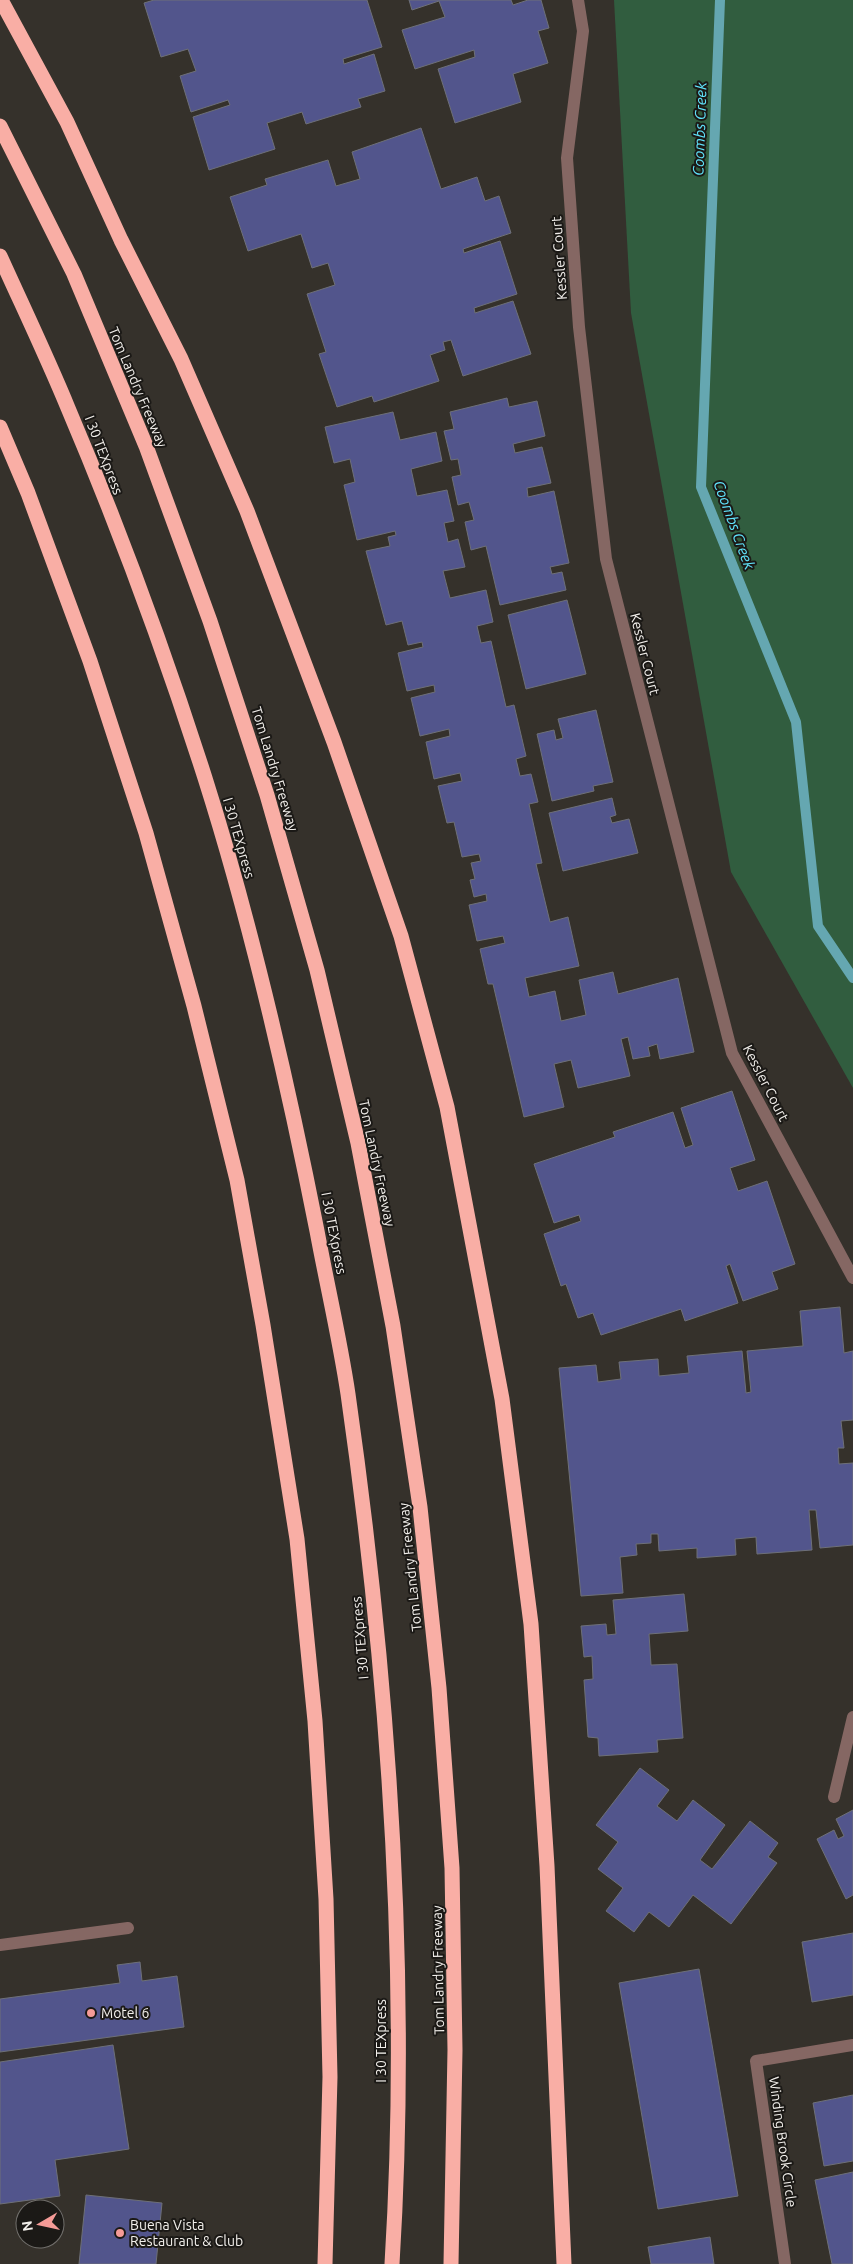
<svg xmlns="http://www.w3.org/2000/svg" width="853" height="2264" font-family="Ubuntu,sans-serif">
<style>
.green{fill:#315d3f}
.lines{fill:none;stroke-linecap:round;stroke-linejoin:round}
.stream{stroke:#65a7b1;stroke-width:10}
.building{fill:#52558c;stroke:#6e7078}
.lane{stroke:#856763;stroke-width:12}
.highway{stroke:#f9aea5;stroke-width:15}
.poi-dot{fill:#f59b97;stroke:#1b1916;stroke-width:2}
.labels{text-anchor:middle;stroke-width:4;stroke-linejoin:round;paint-order:stroke}
.street-label{font-size:14px;fill:#f3f0ec;stroke:#1b1916}
.poi-label{font-size:14px;fill:#f3f0ec;stroke:#1b1916;text-anchor:start}
.water-label{font-size:15px;font-style:italic;fill:#61e5fd;stroke:#1b1916}
</style>
<rect width="100%" height="100%" fill="#35312b"/>
<polygon class="green" points="614,0 853,0 853,1088 731,872 631,313"/>
<g class="lines">
<polyline class="stream" points="720,0 701,487 796,722 818,926 853,978"/>
</g>
<g class="building">
<polygon points="154,0 367,0 382,47 343,59 344,64 374,54 385,91 358,99 361,107 306,124 302,112 267,123 275,149 209,170 193,117 230,105 228,100 191,112 180,76 196,71 188,49 161,57 144,3"/>
<polygon points="409,0 511,0 513,5 528,0 541,0 549,28 538,31 548,63 513,74 521,102 455,123 438,69 475,57 474,50 415,69 402,30 445,17 439,1 412,10"/>
<polygon points="421,128 441,189 477,177 485,201 499,196 511,233 463,249 464,253 500,241 517,294 474,308 475,313 513,301 531,354 463,376 451,340 443,342 445,350 430,355 439,381 374,402 372,396 337,407 319,354 326,352 307,294 335,285 328,263 312,268 301,234 248,251 230,197 267,185 265,179 328,160 336,186 360,179 352,152"/>
<polygon points="507,398 509,407 537,401 545,436 513,444 515,453 542,447 551,483 527,488 528,497 554,491 569,563 550,567 552,574 562,572 566,590 500,605 486,546 471,550 465,522 474,520 469,502 458,505 452,477 461,475 458,459 451,460 444,431 454,429 450,412"/>
<polygon points="393,412 400,440 436,432 442,461 411,469 417,496 447,490 454,521 444,523 448,542 458,539 465,567 443,571 450,598 486,590 493,622 477,626 481,643 491,641 506,707 514,705 526,756 516,759 520,776 531,774 538,802 529,804 542,863 536,864 550,922 568,917 579,966 525,978 529,997 555,991 561,1021 586,1015 579,980 613,972 618,994 678,978 694,1052 660,1059 657,1044 648,1047 650,1056 633,1059 628,1037 621,1039 630,1076 578,1088 571,1060 554,1064 564,1107 524,1117 493,984 488,984 480,949 505,943 503,936 477,941 469,905 487,901 486,894 474,897 470,880 475,879 471,863 481,861 479,854 462,857 454,822 447,823 438,786 462,781 460,773 434,779 426,742 450,736 449,729 420,736 411,698 435,692 434,685 407,691 398,653 423,647 422,642 408,645 402,621 386,625 366,551 390,546 388,537 396,535 395,531 357,540 344,485 355,482 350,459 334,463 325,427"/>
<polygon points="567,600 586,674 526,689 508,615"/>
<polygon points="596,710 613,782 593,786 594,791 552,801 537,734 554,730 556,740 563,738 558,719"/>
<polygon points="612,798 616,815 610,817 612,823 629,819 638,853 563,871 549,813"/>
<polygon points="732,1091 755,1160 730,1168 738,1191 767,1181 795,1264 772,1272 778,1289 743,1301 730,1264 726,1266 738,1303 685,1321 681,1309 601,1335 593,1313 578,1318 566,1284 561,1286 544,1234 581,1221 579,1215 554,1223 534,1164 615,1137 613,1132 673,1112 685,1148 693,1145 681,1108"/>
<polygon points="840,1307 844,1353 853,1351 853,1420 841,1421 844,1448 838,1448 839,1464 853,1463 853,1545 820,1548 816,1510 809,1510 812,1550 757,1554 756,1537 735,1539 736,1555 697,1558 697,1548 659,1551 658,1534 651,1534 651,1543 636,1544 637,1555 620,1557 623,1593 581,1596 559,1368 596,1365 598,1382 621,1379 619,1362 658,1359 659,1376 689,1373 687,1356 742,1351 746,1393 751,1392 747,1351 803,1346 800,1311"/>
<polygon points="684,1594 688,1631 649,1634 651,1665 677,1664 683,1738 657,1740 658,1752 599,1756 598,1738 588,1737 584,1680 593,1679 592,1656 584,1657 581,1626 606,1624 607,1635 616,1634 613,1600"/>
<polygon points="640,1768 669,1790 657,1806 677,1821 693,1800 725,1825 700,1860 712,1869 750,1821 778,1843 768,1857 777,1863 731,1924 693,1895 669,1927 649,1912 634,1932 606,1911 623,1888 598,1869 618,1842 596,1825"/>
<polygon points="853,1810 853,1895 846,1899 817,1839 834,1830 838,1839 844,1836 836,1819"/>
<polygon points="853,1933 853,1995 812,2002 802,1942"/>
<polygon points="140,1962 142,1981 177,1976 184,2027 0,2052 0,1999 120,1983 117,1965"/>
<polygon points="699,1969 738,2196 658,2209 619,1983"/>
<polygon points="113,2045 129,2149 55,2160 60,2196 0,2204 0,2062"/>
<polygon points="853,2095 853,2161 824,2166 813,2103"/>
<polygon points="853,2172 853,2264 832,2264 815,2180"/>
<polygon points="86,2195 162,2203 156,2264 79,2264"/>
<polygon points="710,2237 714,2264 651,2264 648,2247"/>
</g>
<g class="lines">
<g class="lane">
<polyline points="578,0 583,31 567,158 579,327 606,559 732,1053 853,1278"/>
<polyline points="834,1797 853,1717"/>
<polyline points="0,1945 128,1928"/>
<polyline points="785,2264 756,2061 853,2045"/>
</g>
<g class="highway">
<polyline points="1,0 67,122 121,240 181,359 247,511 334,742 401,936 447,1107 502,1399 531,1624 547,1866 564,2264"/>
<polyline points="0,126 74,274 146,446 210,621 267,795 317,970 358,1143 393,1326 420,1507 439,1688 452,1868 455,2050 451,2264"/>
<path d="M0,256C23,307 47,357 68,408C119,528 165,653 205,778C252,926 287,1079 317,1231C327,1285 340,1340 348,1394C389,1681 410,1974 392,2264"/>
<polyline points="0,427 28,493 90,661 146,833 194,1006 237,1180 263,1325 297,1539 315,1721 326,1899 330,2077 325,2264"/>
</g>
</g>
<g class="poi-dot">
<circle cx="91" cy="2013" r="5"/>
<circle cx="120" cy="2233" r="5"/>
</g>
<g class="labels">
<g class="street-label">
<text transform="translate(559 258) rotate(-94)" y="5">Kessler Court</text>
<text transform="translate(138 387) rotate(67)" y="5">Tom Landry Freeway</text>
<text transform="translate(104 455) rotate(69)" y="5">I 30 TEXpress</text>
<text transform="translate(645 654) rotate(76)" y="5">Kessler Court</text>
<text transform="translate(275 769) rotate(73)" y="5">Tom Landry Freeway</text>
<text transform="translate(239 838) rotate(74)" y="5">I 30 TEXpress</text>
<text transform="translate(766 1083) rotate(63)" y="5">Kessler Court</text>
<text transform="translate(377 1163) rotate(78)" y="5">Tom Landry Freeway</text>
<text transform="translate(334 1233) rotate(79)" y="5">I 30 TEXpress</text>
<text transform="translate(410 1567) rotate(-96)" y="5">Tom Landry Freeway</text>
<text transform="translate(360 1638) rotate(-95)" y="5">I 30 TEXpress</text>
<text transform="translate(438 1970) rotate(-91)" y="5">Tom Landry Freeway</text>
<text transform="translate(381 2041) rotate(-90)" y="5">I 30 TEXpress</text>
<text transform="translate(783 2142) rotate(82)" y="5">Winding Brook Circle</text>
</g>
<g class="poi-label">
<text x="101" y="2018">Motel 6</text>
<text x="130" y="2230">Buena Vista<tspan x="130" dy="16">Restaurant &amp; Club</tspan></text>
</g>
<g class="water-label">
<text transform="translate(700 129) rotate(-88)" y="5">Coombs Creek</text>
<text transform="translate(734 525) rotate(70)" y="5">Coombs Creek</text>
</g>
</g>
<g transform="translate(40 2224) rotate(261)"><circle r="24" fill="#1b1916" stroke="#716f6c"/>
<path d="M0-4L9 19L0 12L-9 19Z" fill="#f59b97"/>
<text y="-8" font-size="14" font-weight="bold" text-anchor="middle" fill="#f3f0ec">N</text>
</g>
</svg>
